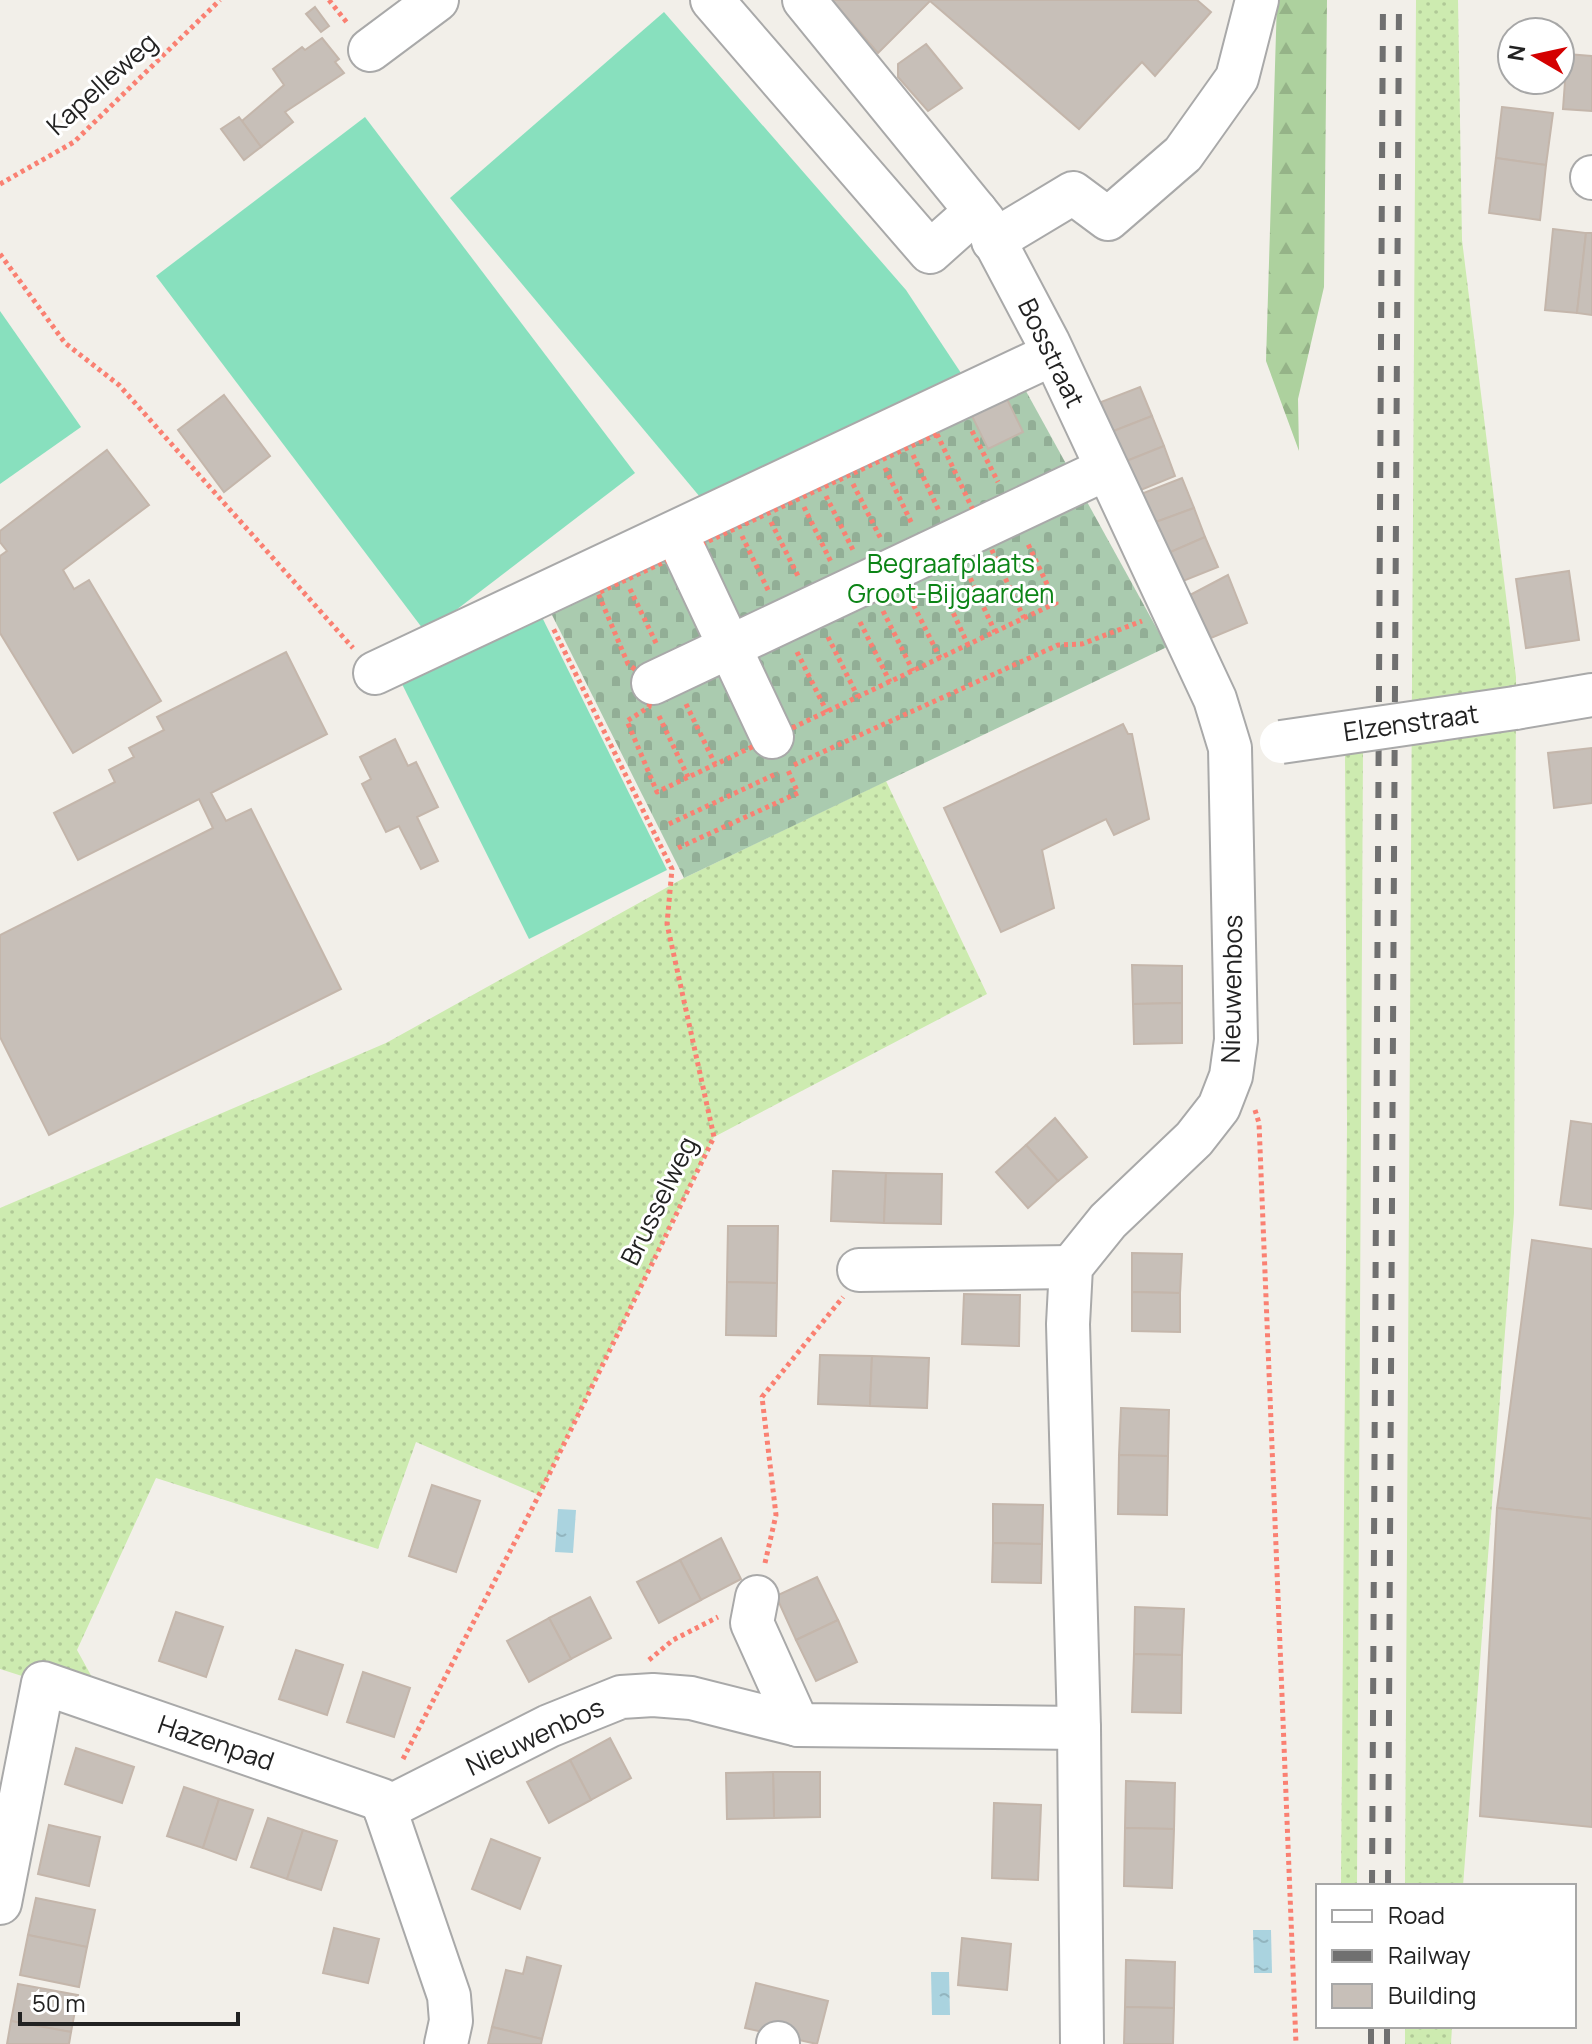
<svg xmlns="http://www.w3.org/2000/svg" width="1592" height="2044" font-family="Manrope,sans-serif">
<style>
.grass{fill:url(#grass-dots)}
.forest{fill:url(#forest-firs)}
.cemetery{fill:url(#cemetery-stones)}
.pitch{fill:#88e0be}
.water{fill:url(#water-ripples)}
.building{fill:#c7bfb8;stroke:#c4b6ab;stroke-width:2}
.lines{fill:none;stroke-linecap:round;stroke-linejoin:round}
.minor-casing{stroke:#a9a9a9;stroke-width:46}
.path{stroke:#fa8072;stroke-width:5;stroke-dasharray:4 4;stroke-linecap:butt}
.minor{stroke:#fff;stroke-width:42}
.rail{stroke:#707070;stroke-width:6;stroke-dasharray:16 16;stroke-linecap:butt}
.minor-bridge-casing{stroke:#a9a9a9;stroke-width:46;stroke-linecap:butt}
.minor-bridge{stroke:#fff;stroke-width:42}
.labels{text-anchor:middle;stroke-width:6;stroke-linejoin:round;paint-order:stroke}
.street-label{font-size:26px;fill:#222;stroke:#fff}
.park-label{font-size:26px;fill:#0c8416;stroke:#fff}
</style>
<defs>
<pattern id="grass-dots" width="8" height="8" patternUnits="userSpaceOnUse" patternTransform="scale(2)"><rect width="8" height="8" fill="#cdebb0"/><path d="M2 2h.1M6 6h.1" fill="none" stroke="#b0c997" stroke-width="1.8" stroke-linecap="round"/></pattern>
<pattern id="forest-firs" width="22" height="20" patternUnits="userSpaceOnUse" patternTransform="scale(2)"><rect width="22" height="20" fill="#add19e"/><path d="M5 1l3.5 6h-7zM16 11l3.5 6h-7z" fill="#95b388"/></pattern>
<pattern id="cemetery-stones" width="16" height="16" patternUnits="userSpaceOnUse" patternTransform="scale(2)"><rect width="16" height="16" fill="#aacbaf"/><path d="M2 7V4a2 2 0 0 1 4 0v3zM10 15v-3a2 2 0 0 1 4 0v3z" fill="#92ae96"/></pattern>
<pattern id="water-ripples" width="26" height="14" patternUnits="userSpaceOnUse" patternTransform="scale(2)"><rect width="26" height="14" fill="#aad3df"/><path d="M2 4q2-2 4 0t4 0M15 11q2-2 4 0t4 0" fill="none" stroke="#92b5bf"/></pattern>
</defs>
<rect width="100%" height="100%" fill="#f2efe9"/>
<g class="grass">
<polygon points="1416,0 1458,0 1462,240 1516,677 1514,1213 1463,1886 1405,1886"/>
<polygon points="1363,750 1357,1886 1341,1886 1347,1124 1345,753"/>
<polygon points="886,781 987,994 714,1137 539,1495 416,1442 378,1549 156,1478 77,1650 93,1679 47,1665 22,1676 0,1669 0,1208 386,1043 684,878"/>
<polygon points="1405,2026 1452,2026 1451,2044 1405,2044"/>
</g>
<polygon class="forest" points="1277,0 1327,0 1324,287 1298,399 1299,451 1266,361"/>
<polygon class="cemetery" points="1016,373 1167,647 684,878 550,611"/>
<g class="pitch">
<polygon points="664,12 906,290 961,373 700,497 450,198"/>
<polygon points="365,117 635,473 426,633 156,276"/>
<polygon points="0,311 81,427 0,484"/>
<polygon points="537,607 667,870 529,939 398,676"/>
</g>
<g class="water">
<polygon points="558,1509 576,1510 573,1553 555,1552"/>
<polygon points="1253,1930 1271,1930 1272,1973 1254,1973"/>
<polygon points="931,1972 949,1972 950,2015 932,2015"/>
</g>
<g class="building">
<polygon points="832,0 1197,0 1211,12 1155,76 1142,62 1079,129 930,1 878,53"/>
<polygon points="315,7 329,26 321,32 306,14"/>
<polygon points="322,38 339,59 335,62 344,73 285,112 293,122 261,147 242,121 284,85 273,69 302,47 305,50"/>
<polygon points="926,44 962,88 928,111 898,77 898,64"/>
<polygon points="1567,54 1592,56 1592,111 1563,109"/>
<polygon points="1502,107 1553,113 1546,165 1496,158"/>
<polygon points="239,117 261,147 244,160 221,129"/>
<polygon points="1496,158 1546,165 1540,220 1489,213"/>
<polygon points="1553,229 1586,233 1577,313 1545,310"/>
<polygon points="1586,233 1592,233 1592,315 1577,313"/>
<polygon points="1140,387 1152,416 1111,432 1101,402"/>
<polygon points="224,395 270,456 224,492 178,430"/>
<polygon points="1007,399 1023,432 988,449 972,416"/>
<polygon points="1152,416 1164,446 1124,462 1111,432"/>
<polygon points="1164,446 1175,476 1136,492 1124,462"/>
<polygon points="107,450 149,505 63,570 74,589 89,580 161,701 73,753 0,633 0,556 7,551 0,542 0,531"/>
<polygon points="1182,478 1194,508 1153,523 1141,494"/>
<polygon points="1194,508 1205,537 1166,554 1153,523"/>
<polygon points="1205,537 1218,567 1178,583 1166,554"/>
<polygon points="1569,571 1579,640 1526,648 1516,579"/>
<polygon points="1228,575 1247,623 1211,638 1190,595"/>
<polygon points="286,652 327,734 211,793 226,821 251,809 341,989 49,1135 0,1037 0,935 213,828 199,799 78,860 54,813 115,782 109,770 134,757 129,748 164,730 157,717"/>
<polygon points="1123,724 1128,734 1132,734 1149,819 1114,835 1106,819 1042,850 1054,908 1001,932 944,808"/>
<polygon points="395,739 408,766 416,762 438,807 417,817 438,861 421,869 399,826 386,832 362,784 371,779 360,757"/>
<polygon points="1592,748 1592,803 1554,808 1548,753"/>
<polygon points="1132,965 1182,966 1182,1003 1133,1004"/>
<polygon points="1182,1003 1182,1043 1134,1044 1133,1004"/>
<polygon points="1055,1118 1087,1157 1058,1181 1026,1145"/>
<polygon points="1571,1121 1592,1124 1592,1209 1560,1205"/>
<polygon points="1026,1145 1058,1181 1028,1208 996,1172"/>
<polygon points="833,1171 886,1173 884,1223 831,1221"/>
<polygon points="886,1173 942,1174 941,1224 884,1223"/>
<polygon points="728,1226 778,1226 777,1283 727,1282"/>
<polygon points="1532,1240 1592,1249 1592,1519 1497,1508"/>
<polygon points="1132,1253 1182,1254 1180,1293 1132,1292"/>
<polygon points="727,1282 777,1283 776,1336 726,1335"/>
<polygon points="1132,1292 1180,1293 1180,1332 1132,1331"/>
<polygon points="964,1294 1020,1295 1019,1346 962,1344"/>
<polygon points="820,1355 872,1356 870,1406 818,1404"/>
<polygon points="872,1356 929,1358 927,1408 870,1406"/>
<polygon points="1121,1408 1169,1410 1168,1456 1119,1455"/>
<polygon points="1119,1455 1168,1456 1167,1515 1118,1514"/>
<polygon points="432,1485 480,1501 456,1572 409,1556"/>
<polygon points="993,1504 1043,1505 1042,1544 993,1543"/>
<polygon points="1497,1508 1592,1519 1592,1827 1480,1816"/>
<polygon points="721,1538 741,1579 701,1600 680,1560"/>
<polygon points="993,1543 1042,1544 1041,1583 992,1582"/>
<polygon points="680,1560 701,1600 659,1623 637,1582"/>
<polygon points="817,1577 838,1620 796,1640 776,1596"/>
<polygon points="590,1597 611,1638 571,1659 549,1618"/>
<polygon points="1135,1607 1184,1609 1182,1655 1134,1654"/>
<polygon points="176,1612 223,1627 206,1677 159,1661"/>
<polygon points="549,1618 571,1659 529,1682 507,1641"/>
<polygon points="838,1620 857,1662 816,1681 796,1640"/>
<polygon points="296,1650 343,1665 327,1715 279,1699"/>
<polygon points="1134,1654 1182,1655 1181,1713 1132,1712"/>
<polygon points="363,1672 410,1688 394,1737 347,1722"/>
<polygon points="610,1738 631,1778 591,1800 570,1760"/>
<polygon points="76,1748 134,1767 122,1803 65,1784"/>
<polygon points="570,1760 591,1800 549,1823 527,1782"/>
<polygon points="773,1772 820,1772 820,1817 774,1818"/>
<polygon points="773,1772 774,1818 727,1819 726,1773"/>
<polygon points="1126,1781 1175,1783 1174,1829 1125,1828"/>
<polygon points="184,1787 219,1799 203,1848 167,1836"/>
<polygon points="219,1799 253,1810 236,1860 203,1848"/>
<polygon points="994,1803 1041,1805 1038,1880 992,1878"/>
<polygon points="268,1818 303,1830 287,1879 251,1867"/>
<polygon points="49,1825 100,1837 89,1886 38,1874"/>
<polygon points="1125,1828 1174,1829 1172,1888 1124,1886"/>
<polygon points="303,1830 337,1841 321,1890 287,1879"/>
<polygon points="491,1839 540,1858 520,1909 472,1889"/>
<polygon points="36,1898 95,1910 87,1947 28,1935"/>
<polygon points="334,1928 379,1939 368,1983 323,1973"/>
<polygon points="28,1935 87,1947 79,1987 20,1975"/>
<polygon points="962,1938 1011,1944 1007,1990 958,1985"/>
<polygon points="527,1957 561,1966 542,2039 492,2027 506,1970 523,1974"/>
<polygon points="1126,1960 1175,1962 1174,2008 1125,2007"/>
<polygon points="756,1983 828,2001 817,2044 745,2028"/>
<polygon points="18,1984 78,1995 71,2032 11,2021"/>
<polygon points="1125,2007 1174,2008 1173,2044 1124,2044"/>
<polygon points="11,2021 71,2032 69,2044 7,2044"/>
<polygon points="492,2027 542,2039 541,2044 488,2044"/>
</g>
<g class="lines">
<g class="minor-casing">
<g id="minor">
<polyline points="712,0 930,252 976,211"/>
<polyline points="804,0 984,221 1048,342 1215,699 1230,748 1236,1040 1231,1076 1219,1107 1194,1139 1108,1221 1071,1267 1068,1324 1079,1728 1082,2044"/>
<polyline points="370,50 437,0"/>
<polyline points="1592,177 1592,178"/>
<polyline points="993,241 1073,193 1108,219 1183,154 1237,78 1257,0"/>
<polyline points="685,552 772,737"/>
<polyline points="375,673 1053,354"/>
<polyline points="653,683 1106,469"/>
<polyline points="1515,708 1592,695"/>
<polyline points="859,1270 1071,1267"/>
<polyline points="757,1597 752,1623 798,1725"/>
<polyline points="385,1809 549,1726 621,1697 653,1695 691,1698 798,1725 1079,1728"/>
<polyline points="0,1903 43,1683 382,1800 449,1996 451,2021 446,2044"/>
<polyline points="778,2044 778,2043"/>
</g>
</g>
<g class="path">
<polyline points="329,0 348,24"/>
<polyline points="0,184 74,142 220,0"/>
<polyline points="0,254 65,343 119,385 353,648"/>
<polyline points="972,431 998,482"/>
<polygon points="937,434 1024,618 657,792 627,721 649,707 653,683 628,664 598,593"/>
<polyline points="913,455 939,511"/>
<polyline points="885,468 912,524"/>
<polyline points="853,484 881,539"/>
<polyline points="826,496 854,552"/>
<polyline points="804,507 831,562"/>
<polyline points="771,522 799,578"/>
<polyline points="742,536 769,592"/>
<polyline points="967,571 995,632"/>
<polyline points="940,584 968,645"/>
<polyline points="630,589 657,645"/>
<polyline points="910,598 940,658"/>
<polyline points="883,611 913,671"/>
<polyline points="1024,618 1056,603 1027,542"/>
<polyline points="860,622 890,682"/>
<polyline points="828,637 858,697"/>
<polyline points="797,652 827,712"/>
<polyline points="686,704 715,764"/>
<polyline points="659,716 688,777"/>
<polyline points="794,765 1058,645 1082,644 1142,621"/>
<polyline points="669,824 778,773"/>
<polyline points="678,848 798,793 787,768"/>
<polyline points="1255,1110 1259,1123 1296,2044"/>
<polyline points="765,1563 776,1515 762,1397 843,1297"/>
<polyline points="649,1660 673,1640 718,1617"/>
<polyline points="403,1759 539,1495 714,1137 667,924 672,869 553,628"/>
</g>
<use href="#minor" class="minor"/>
<g class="rail">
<polyline points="1372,1886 1383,0"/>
<polyline points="1388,1886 1399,0"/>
<polyline points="1371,2044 1371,2026"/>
<polyline points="1387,2044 1387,2026"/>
</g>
<g class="minor-bridge-casing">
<polyline id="minor-bridge" points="1281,742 1515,708"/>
</g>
<use href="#minor-bridge" class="minor-bridge"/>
</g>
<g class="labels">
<g class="street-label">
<text transform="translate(102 84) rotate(-42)" y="9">Kapelleweg</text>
<text transform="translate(1051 353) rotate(64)" y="9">Bosstraat</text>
<text transform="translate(1411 723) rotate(-8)" y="9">Elzenstraat</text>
<text transform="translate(1232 989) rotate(-89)" y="9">Nieuwenbos</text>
<text transform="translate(659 1201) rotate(-64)" y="9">Brusselweg</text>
<text transform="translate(535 1737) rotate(-25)" y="9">Nieuwenbos</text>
<text transform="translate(216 1743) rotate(19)" y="9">Hazenpad</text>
</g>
<g class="park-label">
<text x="951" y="573">Begraafplaats<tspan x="951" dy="30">Groot-Bijgaarden</tspan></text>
</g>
</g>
<rect x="1316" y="1884" width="260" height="144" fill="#ffffff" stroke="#a7a7a7" stroke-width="2"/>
<rect x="1332" y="1910" width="40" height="12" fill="#ffffff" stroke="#a7a7a7" stroke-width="2"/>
<text x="1388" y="1924" font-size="24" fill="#222222">Road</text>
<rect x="1332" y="1950" width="40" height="12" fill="#707070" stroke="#a7a7a7" stroke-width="2"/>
<text x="1388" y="1964" font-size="24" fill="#222222">Railway</text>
<rect x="1332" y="1984" width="40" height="24" fill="#c7bfb8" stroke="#a7a7a7" stroke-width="2"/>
<text x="1388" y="2004" font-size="24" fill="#222222">Building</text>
<g transform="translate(1536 56) rotate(279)"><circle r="38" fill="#ffffff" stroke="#a7a7a7" stroke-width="2"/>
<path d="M0-6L14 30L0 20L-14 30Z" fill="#d40000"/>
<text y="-12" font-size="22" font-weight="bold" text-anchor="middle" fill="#222222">N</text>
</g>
<path d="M20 2012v12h218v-12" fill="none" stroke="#222222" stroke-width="4"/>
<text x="32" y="2012" font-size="24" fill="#222222" stroke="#ffffff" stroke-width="6" paint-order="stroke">50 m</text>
</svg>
